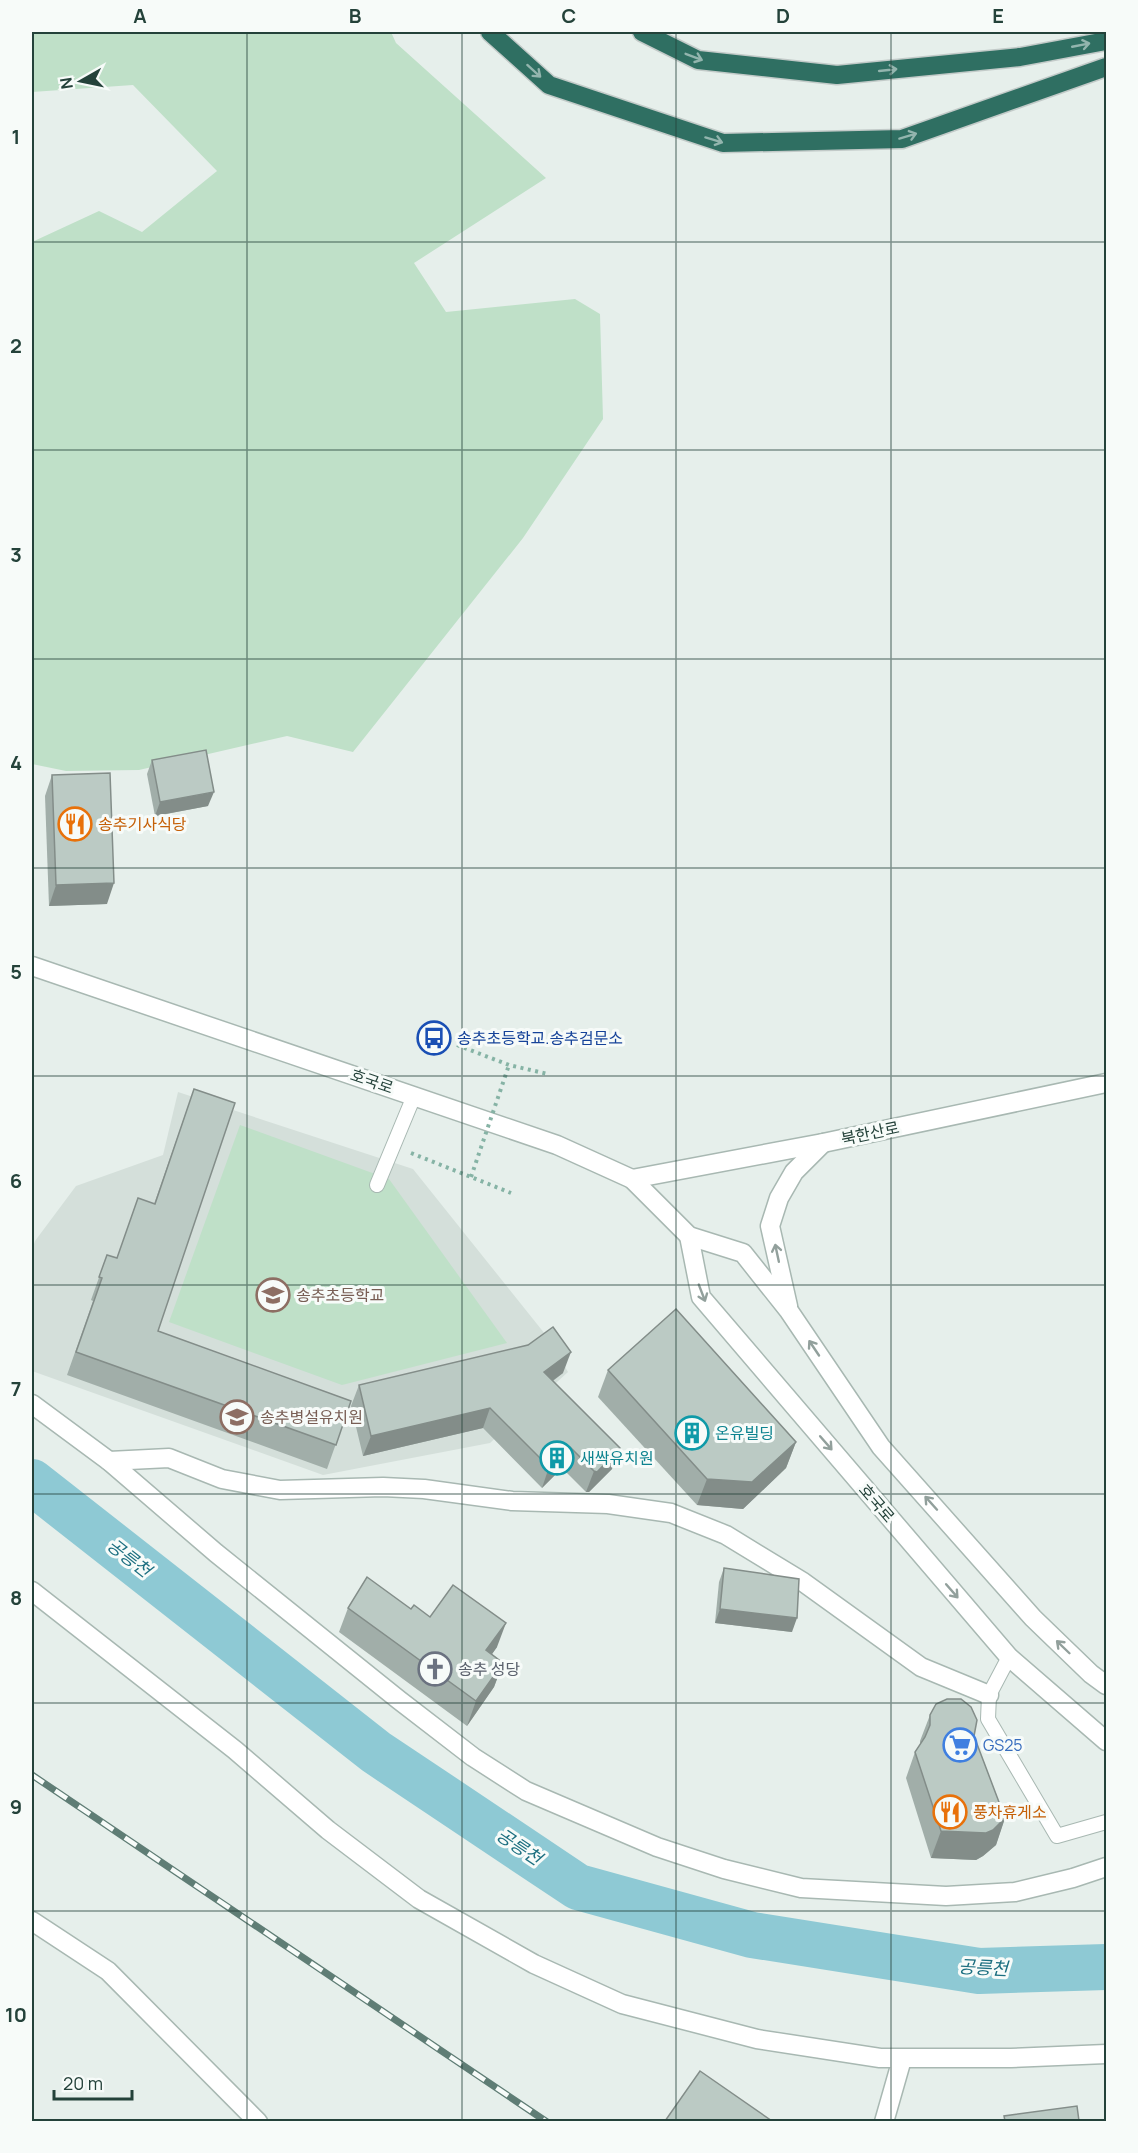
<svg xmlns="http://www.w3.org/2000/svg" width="1138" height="2153" font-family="Manrope,'Noto Sans KR',sans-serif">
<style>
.built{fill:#d4dfda}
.green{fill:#bfe0c8}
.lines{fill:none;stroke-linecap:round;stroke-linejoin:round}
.river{stroke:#8ec9d4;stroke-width:46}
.service-casing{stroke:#a8b8b2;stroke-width:16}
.minor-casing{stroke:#a8b8b2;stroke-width:21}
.tertiary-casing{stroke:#a8b8b2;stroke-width:21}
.motorway-casing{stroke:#c2cac8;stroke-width:21}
.path{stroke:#86b3a5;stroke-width:4;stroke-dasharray:3 4.5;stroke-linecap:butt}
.service{stroke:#fff;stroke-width:14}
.minor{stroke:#fff;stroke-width:18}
.tertiary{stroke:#fff;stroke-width:18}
.motorway{stroke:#2f6f62;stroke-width:18}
.rail-casing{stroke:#5f7d75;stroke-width:7}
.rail{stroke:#f7fbf9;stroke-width:4.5;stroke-dasharray:14;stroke-linecap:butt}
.path-bridge{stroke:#86b3a5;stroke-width:4;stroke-dasharray:3 4.5;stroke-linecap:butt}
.wall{fill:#a1aea9}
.shaded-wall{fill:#838d89}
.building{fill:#bbcac4;stroke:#838d89;stroke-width:1.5}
.oneway{stroke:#93b5ae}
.oneway2{stroke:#92a09c}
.grid{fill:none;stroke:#24423a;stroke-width:1.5;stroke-opacity:0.55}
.labels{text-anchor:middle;stroke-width:6;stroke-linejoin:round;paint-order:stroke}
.food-label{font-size:16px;fill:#c56008;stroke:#f7fbf9;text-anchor:start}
.transit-label{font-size:16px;fill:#164399;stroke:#f7fbf9;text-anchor:start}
.street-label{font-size:16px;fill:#24423a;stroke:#f7fbf9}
.education-label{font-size:16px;fill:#785e54;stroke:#f7fbf9;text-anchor:start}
.culture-label{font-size:16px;fill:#0d838f;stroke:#f7fbf9;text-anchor:start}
.worship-label{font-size:16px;fill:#5b616d;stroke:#f7fbf9;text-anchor:start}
.shop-label{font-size:16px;fill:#366cbe;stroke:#f7fbf9;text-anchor:start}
.water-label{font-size:18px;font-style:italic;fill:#1c6f80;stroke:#f7fbf9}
.neatline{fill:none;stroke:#24423a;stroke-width:2}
.grid-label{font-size:20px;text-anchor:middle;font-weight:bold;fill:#24423a}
</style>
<rect width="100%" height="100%" fill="#e6efeb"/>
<polygon class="built" points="178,1092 413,1169 549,1339 568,1372 490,1443 323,1475 32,1371 32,1250 35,1241 76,1186 163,1155"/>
<g class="green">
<polygon points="32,32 391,32 396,43 546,178 414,263 446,312 575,299 600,314 603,419 523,538 353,752 287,736 139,770 66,771 32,764 32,242 99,211 142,232 217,171 133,85 32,92"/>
<polygon points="240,1125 389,1179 507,1343 342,1385 169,1322"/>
</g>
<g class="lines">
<polyline class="river" points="32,1482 376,1752 578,1887 752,1935 979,1971 1106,1967"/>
<g class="service-casing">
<g id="service">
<polyline points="377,1185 414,1096"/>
<polyline points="1009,1657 989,1695 988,1719 1057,1836 1106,1822"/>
</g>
</g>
<g class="minor-casing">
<g id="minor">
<polyline points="32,1404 109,1461 216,1553 399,1700 473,1757 526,1791 657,1847 724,1869 801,1888 946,1896 1015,1892 1073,1878 1106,1867"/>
<polyline points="109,1461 169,1458 222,1479 280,1490 383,1487 424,1489 512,1501 608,1504 671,1513 726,1535 803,1582 921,1667 989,1695"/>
<polyline points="32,1591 235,1750 328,1830 419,1899 534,1964 622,2004 757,2039 880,2058 1011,2058 1106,2054"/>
<polyline points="32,1921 108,1971 258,2122"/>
<polyline points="884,2122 902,2059"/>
</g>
</g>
<g class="tertiary-casing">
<g id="tertiary">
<polyline points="32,966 557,1145 632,1179 689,1236 743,1253 789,1311 881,1447 1033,1618 1091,1674 1106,1685"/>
<polyline points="632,1179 823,1143 1106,1083"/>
<polyline points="689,1236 701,1297 1009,1657 1106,1741"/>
<polyline points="788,1306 770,1226 779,1198 794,1172 823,1143"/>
</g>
</g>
<g class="motorway-casing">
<g id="motorway">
<polyline points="490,32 549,85 723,143 902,139 1106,67"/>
<polyline points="642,32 698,60 837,75 1020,57 1106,41"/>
</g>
</g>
<g class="path">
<polyline points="457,1045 509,1065 548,1074"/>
<polyline points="411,1153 511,1193"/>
</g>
<use href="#service" class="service"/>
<use href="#minor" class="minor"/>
<use href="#tertiary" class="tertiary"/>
<use href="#motorway" class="motorway"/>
<g class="rail-casing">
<polyline id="rail" points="32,1775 547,2122"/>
</g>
<use href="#rail" class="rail"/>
<polyline class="path-bridge" points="471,1177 509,1065"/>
</g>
<g class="wall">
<polygon points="152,760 208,806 155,816 147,774"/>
<polygon points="52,775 107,904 49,906 45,796"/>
<polygon points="194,1089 158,1331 351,1401 327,1469 67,1375 93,1301 91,1300 107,1255 117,1258 138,1198 154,1204"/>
<polygon points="608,1370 796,1442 786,1468 743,1509 697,1505 598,1397"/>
<polygon points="563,1373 553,1381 612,1469 589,1492 586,1492 562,1468 542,1488 483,1428 363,1456 351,1406 359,1385"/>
<polygon points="724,1568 792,1632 715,1623 719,1582"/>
<polygon points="348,1608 411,1609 497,1647 492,1654 503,1663 494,1687 467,1726 339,1632"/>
<polygon points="930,1715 974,1736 1005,1818 996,1845 983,1856 976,1860 931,1858 906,1778 915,1752 920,1745 920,1741"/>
</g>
<g class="shaded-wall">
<polygon points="214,792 208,806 155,816 160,802"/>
<polygon points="114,883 107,904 49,906 56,885"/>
<polygon points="571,1352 563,1373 537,1392 544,1372"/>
<polygon points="490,1408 483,1428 363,1456 371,1436"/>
<polygon points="796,1442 786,1468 743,1509 697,1505 707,1479"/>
<polygon points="570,1447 562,1468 542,1488 549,1467"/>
<polygon points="620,1448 612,1469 589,1492 586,1492 594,1471"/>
<polygon points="720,1609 797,1618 792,1632 715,1623"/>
<polygon points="506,1623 497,1647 477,1675 486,1650"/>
<polygon points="503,1663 494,1687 467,1726 476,1701"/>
<polygon points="1005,1818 996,1845 983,1856 976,1860 931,1858 941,1831"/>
</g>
<g class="building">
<polygon points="206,750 214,792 160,802 152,760"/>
<polygon points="110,773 114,883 56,885 52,775"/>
<polygon points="194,1089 235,1103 158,1331 351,1401 336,1445 76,1352 102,1278 99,1277 107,1255 117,1258 138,1198 155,1204"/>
<polygon points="676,1309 796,1442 752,1482 707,1479 608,1370"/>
<polygon points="553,1327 571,1352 544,1372 620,1448 597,1472 594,1471 570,1447 549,1467 490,1408 371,1436 359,1385 528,1345"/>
<polygon points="724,1568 799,1579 797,1618 720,1609"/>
<polygon points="367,1577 411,1609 414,1605 430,1617 453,1585 506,1623 486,1650 503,1663 476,1701 348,1608"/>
<polygon points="947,1699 961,1699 971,1707 977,1720 974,1736 1005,1818 993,1830 986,1833 941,1831 915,1752 925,1737 930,1725 930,1715 936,1704"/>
<polygon points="700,2071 772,2121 665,2121"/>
<polygon points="1077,2106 1079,2121 1005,2121 1004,2116"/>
</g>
<defs><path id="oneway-shaft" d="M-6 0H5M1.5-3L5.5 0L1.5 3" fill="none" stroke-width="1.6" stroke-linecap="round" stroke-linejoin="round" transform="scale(1.5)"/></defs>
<g class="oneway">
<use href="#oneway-shaft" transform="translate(1081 45) rotate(-11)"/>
<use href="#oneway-shaft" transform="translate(694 57) rotate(21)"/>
<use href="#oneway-shaft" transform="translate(888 70) rotate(-6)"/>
<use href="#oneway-shaft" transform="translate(534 71) rotate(42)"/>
<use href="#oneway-shaft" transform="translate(908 136) rotate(-17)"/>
<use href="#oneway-shaft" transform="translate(714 140) rotate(17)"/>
</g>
<g class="oneway2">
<use href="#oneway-shaft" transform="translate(777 1253) rotate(-102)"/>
<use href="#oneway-shaft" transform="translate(702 1293) rotate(69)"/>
<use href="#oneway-shaft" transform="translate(814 1348) rotate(-124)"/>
<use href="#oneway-shaft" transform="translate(826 1443) rotate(49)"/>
<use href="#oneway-shaft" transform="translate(931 1503) rotate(-132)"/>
<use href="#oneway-shaft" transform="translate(952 1591) rotate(49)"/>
<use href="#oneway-shaft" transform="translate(1063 1647) rotate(-136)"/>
</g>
<path class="grid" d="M247,32V2122M462,32V2122M676,32V2122M891,32V2122M32,242H1106M32,450H1106M32,659H1106M32,868H1106M32,1076H1106M32,1285H1106M32,1494H1106M32,1703H1106M32,1911H1106"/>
<defs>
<g id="restaurant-ring" transform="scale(1.725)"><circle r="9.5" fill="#f7fbf9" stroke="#e8710a" stroke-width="1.5"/><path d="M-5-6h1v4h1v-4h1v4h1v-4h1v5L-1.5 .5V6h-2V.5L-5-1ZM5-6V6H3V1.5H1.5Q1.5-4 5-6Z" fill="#e8710a"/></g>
<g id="bus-ring" transform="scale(1.725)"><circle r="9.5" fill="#f7fbf9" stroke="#1a4fb4" stroke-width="1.5"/><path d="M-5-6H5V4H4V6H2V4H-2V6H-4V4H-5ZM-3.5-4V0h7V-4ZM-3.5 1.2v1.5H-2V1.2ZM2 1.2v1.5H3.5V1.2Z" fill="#1a4fb4"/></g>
<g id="school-ring" transform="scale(1.725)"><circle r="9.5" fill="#f7fbf9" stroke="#8d6e63" stroke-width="1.5"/><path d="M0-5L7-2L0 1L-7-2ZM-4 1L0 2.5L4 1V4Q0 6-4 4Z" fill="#8d6e63"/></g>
<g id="building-ring" transform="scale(1.725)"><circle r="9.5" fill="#f7fbf9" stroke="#0f9aa8" stroke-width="1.5"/><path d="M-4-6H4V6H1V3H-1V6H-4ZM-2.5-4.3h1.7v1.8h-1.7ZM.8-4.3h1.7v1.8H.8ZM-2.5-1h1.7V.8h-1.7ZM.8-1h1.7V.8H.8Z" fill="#0f9aa8"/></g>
<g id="church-ring" transform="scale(1.725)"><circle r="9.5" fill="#f7fbf9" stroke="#6b7280" stroke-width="1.5"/><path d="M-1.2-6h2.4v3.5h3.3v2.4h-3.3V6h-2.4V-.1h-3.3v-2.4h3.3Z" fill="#6b7280"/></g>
<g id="supermarket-ring" transform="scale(1.725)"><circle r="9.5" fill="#f7fbf9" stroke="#3f7fe0" stroke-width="1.5"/><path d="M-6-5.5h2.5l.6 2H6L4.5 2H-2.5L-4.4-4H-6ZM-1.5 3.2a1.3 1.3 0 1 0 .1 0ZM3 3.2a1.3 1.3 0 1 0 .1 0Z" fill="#3f7fe0"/></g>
</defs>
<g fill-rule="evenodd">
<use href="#restaurant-ring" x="75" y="824"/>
<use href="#bus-ring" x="434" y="1038"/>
<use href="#school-ring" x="273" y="1295"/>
<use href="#school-ring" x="237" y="1417"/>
<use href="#building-ring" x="692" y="1433"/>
<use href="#building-ring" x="557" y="1458"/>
<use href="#church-ring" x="435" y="1669"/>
<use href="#supermarket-ring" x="960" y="1745"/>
<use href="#restaurant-ring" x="950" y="1812"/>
</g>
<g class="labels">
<g class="food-label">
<text x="98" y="830">송추기사식당</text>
<text x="973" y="1818">풍차휴게소</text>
</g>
<g class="transit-label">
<text x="457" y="1044">송추초등학교.송추검문소</text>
</g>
<g class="street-label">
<text transform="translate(372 1081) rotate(19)" y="6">호국로</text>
<text transform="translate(870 1133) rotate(-12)" y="6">북한산로</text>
<text transform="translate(877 1503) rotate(49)" y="6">호국로</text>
</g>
<g class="education-label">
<text x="296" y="1301">송추초등학교</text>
<text x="260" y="1423">송추병설유치원</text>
</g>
<g class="culture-label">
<text x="715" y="1439">온유빌딩</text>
<text x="580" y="1464">새싹유치원</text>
</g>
<g class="worship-label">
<text x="458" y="1675">송추 성당</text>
</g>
<g class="shop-label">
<text x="983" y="1751">GS25</text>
</g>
<g class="water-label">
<text transform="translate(129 1558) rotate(38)" y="6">공릉천</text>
<text transform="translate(519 1847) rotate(34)" y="6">공릉천</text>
<text transform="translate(983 1968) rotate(3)" y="6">공릉천</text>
</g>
</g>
<rect width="1138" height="2153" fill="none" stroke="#f7fbf9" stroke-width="66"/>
<g transform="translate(81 81) rotate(261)" stroke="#f7fbf9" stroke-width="4.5" paint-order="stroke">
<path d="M0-4.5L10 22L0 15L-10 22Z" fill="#24423a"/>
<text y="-9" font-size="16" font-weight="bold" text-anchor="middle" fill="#24423a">N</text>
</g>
<path d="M54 2090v9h78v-9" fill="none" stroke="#24423a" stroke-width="3"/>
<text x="63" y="2090" font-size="18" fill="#24423a" stroke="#f7fbf9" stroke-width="4.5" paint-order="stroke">20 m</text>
<rect x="33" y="33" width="1072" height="2087" class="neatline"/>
<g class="grid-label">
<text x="140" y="23">A</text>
<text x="355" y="23">B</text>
<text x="569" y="23">C</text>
<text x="783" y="23">D</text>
<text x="998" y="23">E</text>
<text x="16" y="144">1</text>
<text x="16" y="353">2</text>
<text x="16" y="562">3</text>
<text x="16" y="770">4</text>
<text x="16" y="979">5</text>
<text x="16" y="1188">6</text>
<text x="16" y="1396">7</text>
<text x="16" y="1605">8</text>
<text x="16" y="1814">9</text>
<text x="16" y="2022">10</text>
</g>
</svg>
